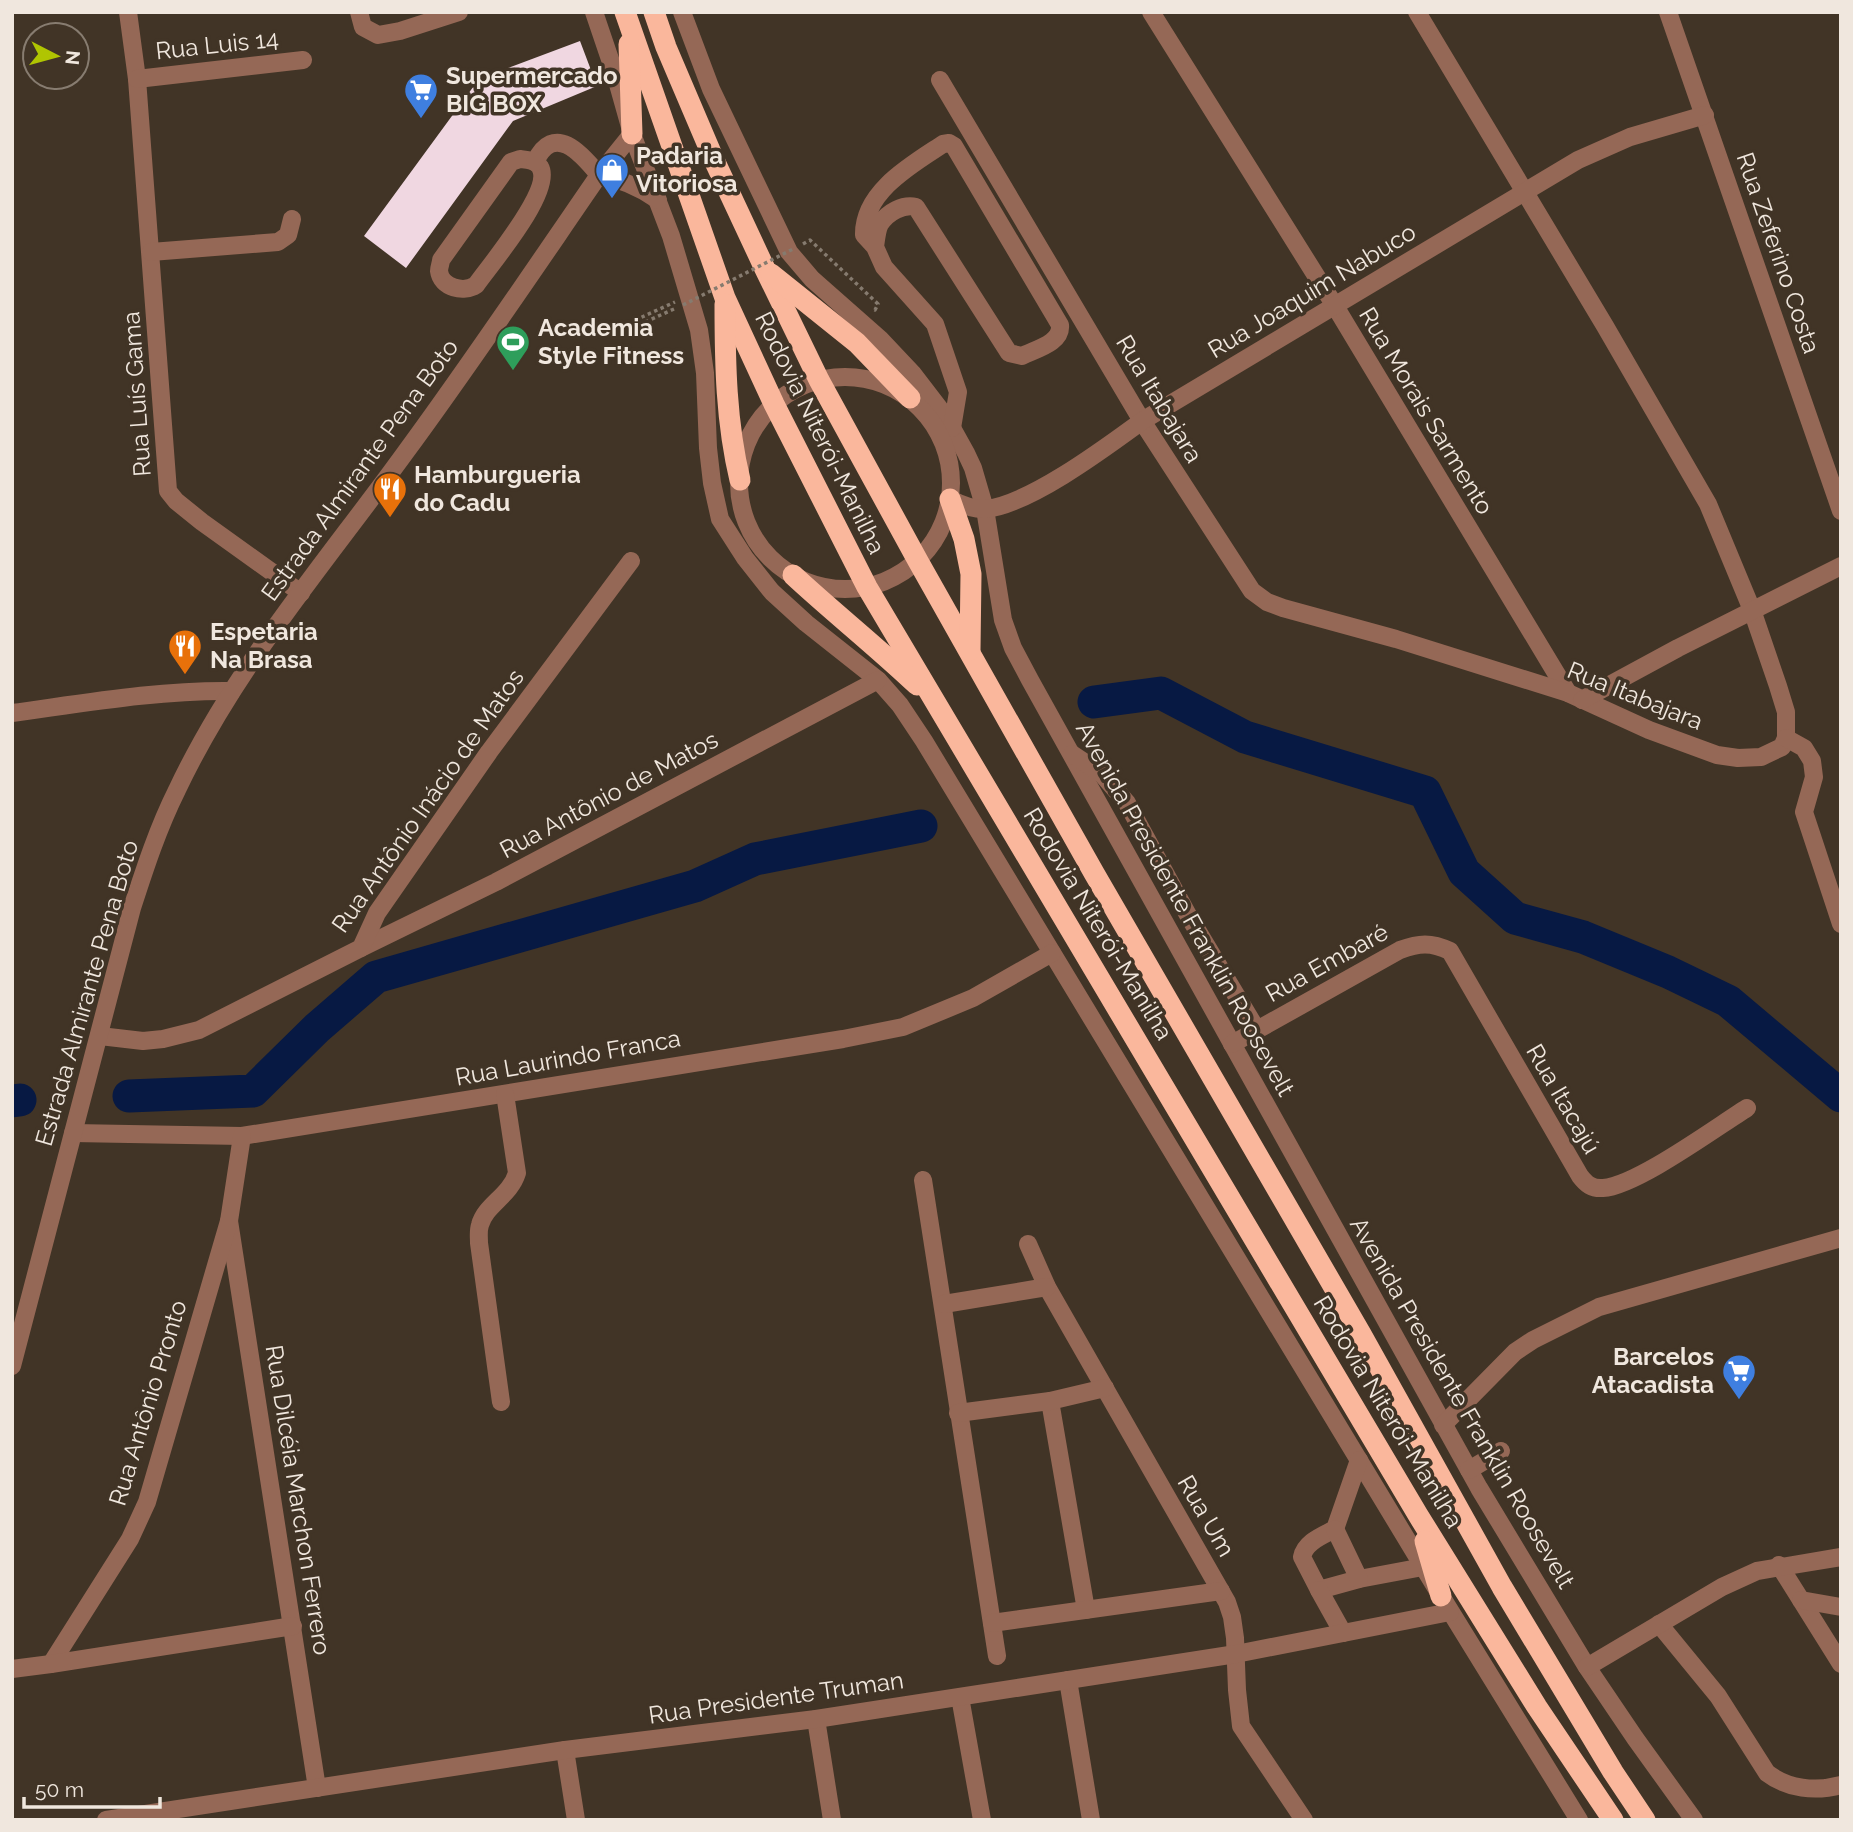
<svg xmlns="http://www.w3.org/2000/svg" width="1853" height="1832" font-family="Raleway,sans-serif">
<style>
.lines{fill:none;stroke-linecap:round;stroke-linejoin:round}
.river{stroke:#071943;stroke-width:33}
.building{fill:#f0d7e1}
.path{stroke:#867b6f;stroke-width:3.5;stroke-dasharray:3.5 3.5;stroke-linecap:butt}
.minor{stroke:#956856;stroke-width:18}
.highway{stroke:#fab79c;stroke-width:21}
.path-bridge{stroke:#867b6f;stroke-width:3.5;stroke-dasharray:3.5 3.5;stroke-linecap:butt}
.labels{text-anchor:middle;stroke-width:7;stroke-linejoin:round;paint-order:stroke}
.street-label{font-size:24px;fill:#f0e7de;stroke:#413426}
.poi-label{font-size:24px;font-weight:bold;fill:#f0e7de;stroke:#413426;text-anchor:start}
</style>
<rect width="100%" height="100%" fill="#413426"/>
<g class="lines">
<g class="river">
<polyline points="1094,702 1161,693 1245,737 1425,792 1464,872 1515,918 1583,937 1668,972 1728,1001 1841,1096"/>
<polyline points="129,1096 253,1091 317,1028 376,977 695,886 755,859 921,826"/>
<polyline points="12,1101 20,1100"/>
</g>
</g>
<polygon class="building" points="580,41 597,86 513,121 406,268 364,236 479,79"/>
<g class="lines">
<g class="path">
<polyline points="803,244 810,240 878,304 875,310 872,308"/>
<polyline points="674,309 614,336 611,331 675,302"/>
</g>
<g class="minor">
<polyline points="128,12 137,79 168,491 176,501 202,522 301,593"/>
<polyline points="359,12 363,27 378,35 400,31 459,12"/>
<polyline points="594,12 616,77 632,134 671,236 699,330 705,373 708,448 712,483 720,519 745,558 772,592 806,623 878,680 900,705 924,741 1441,1596 1579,1820"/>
<polyline points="682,12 711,89 789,252 812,279 880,339 913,374 946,417 966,453 973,468 985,509 1003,620 1013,648 1030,680 1479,1488 1587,1667 1635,1738 1694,1820"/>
<polyline points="1151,12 1335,306 1568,693"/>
<polyline points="1668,12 1841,511"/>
<polyline points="137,79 303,60"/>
<polyline points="940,80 1142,421 1252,591 1267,602 1283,608 1396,639 1568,693 1649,730 1717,755 1738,758 1761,757 1782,747 1786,738 1786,712 1778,686 1752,610 1708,504 1605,326 1417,12"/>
<path d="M520,159C527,160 536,160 540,167C554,190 490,265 476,285C464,293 441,288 439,271C439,267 441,263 441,260L511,162Z"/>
<path d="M535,162C554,122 581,153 599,175"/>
<path d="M599,175C621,179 639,187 658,200"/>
<path d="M875,247C876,240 877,229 880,224C888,212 903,204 916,207L1009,353L1022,356C1036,349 1062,343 1060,325L954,146L949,143L943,144C911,165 863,192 864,235L875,247L884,267L935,324L958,392L952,428"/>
<polyline points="151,252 278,242 288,235 292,219"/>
<circle cx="845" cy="483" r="106"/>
<path d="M950,499C960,504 974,510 986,509C1030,504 1105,448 1142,421L1578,160L1630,137L1705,115"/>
<polyline points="1582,700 1678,648 1841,566"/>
<path d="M12,713C85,703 158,690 232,691"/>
<polyline points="1786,738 1804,748 1812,761 1814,777 1804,812 1841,924"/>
<polyline points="1072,754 1102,774 1127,803 1188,915 1257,1030"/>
<polyline points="361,948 496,882 878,680"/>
<polyline points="100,1036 143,1041 163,1039 199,1030 361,948 377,913 489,752 631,561"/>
<path d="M1232,1044L1400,950C1419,943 1431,942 1450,951L1580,1176C1586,1184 1592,1189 1603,1188C1636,1186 1715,1128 1747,1108"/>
<polyline points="73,1133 242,1136 843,1039 903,1027 973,998 1052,953"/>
<polyline points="923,1180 997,1656"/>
<polyline points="229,1221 317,1788"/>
<polyline points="1028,1244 1047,1287 1227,1602 1232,1617 1235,1638 1237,1690 1241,1726 1304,1820"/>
<polyline points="944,1304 1047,1287"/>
<path d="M12,1366L132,908C145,868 158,828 177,790C235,667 326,562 405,453C472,362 535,268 599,175L632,134"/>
<polyline points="1050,1401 1086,1610"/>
<path d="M501,1402L479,1243C479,1237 478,1231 480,1225C485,1205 510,1196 517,1173L505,1094"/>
<polyline points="958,1413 1050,1401 1105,1388"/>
<polyline points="1443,1425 1515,1352 1533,1340 1599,1307 1841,1238"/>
<path d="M1359,1460L1335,1529C1322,1536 1305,1542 1302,1557L1319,1590L1359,1579L1423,1567"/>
<polyline points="1469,1470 1501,1451"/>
<polyline points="1335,1529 1359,1579"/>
<polyline points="1779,1565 1841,1664"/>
<polyline points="1319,1590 1343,1633"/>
<polyline points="1801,1600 1841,1607"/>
<polyline points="992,1623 1221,1591"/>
<path d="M1659,1624L1718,1696L1767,1773C1788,1789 1815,1792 1841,1785"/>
<polyline points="51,1664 130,1539 147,1502 229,1221 242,1136"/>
<polyline points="1587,1667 1722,1587 1757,1571 1841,1557"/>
<polyline points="12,1669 51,1664 293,1626"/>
<polyline points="1068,1680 1091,1820"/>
<polyline points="960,1697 982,1820"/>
<polyline points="816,1719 832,1820"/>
<polyline points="565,1750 576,1820"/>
<polyline points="106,1820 565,1750 816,1719 1236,1654 1450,1612"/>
</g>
<g class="highway">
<polyline points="625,12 725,298 774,404 867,587 1418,1515 1537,1707 1613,1820"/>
<polyline points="654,12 666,47 715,162 765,269 819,380 918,561 1094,873 1361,1334 1502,1587 1613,1772 1645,1820"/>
<polyline points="629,44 632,134"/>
<polyline points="771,274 857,343 910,398"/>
<path d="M725,304C725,363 726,422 740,480"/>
<polyline points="950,499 964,539 971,574 970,650"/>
<path d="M793,575C834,613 877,647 917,685"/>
<polyline points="1425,1541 1441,1596"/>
</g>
<polyline class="path-bridge" points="683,305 795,248"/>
</g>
<defs>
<g id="supermarket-pin" transform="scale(1.75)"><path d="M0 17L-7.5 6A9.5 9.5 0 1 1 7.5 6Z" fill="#3f7fe0" stroke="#413426"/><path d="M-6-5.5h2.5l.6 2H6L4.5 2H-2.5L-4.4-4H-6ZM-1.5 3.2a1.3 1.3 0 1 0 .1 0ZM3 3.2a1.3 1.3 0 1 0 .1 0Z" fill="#fff"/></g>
<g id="shop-pin" transform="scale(1.75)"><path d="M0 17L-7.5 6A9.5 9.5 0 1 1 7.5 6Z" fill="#3f7fe0" stroke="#413426"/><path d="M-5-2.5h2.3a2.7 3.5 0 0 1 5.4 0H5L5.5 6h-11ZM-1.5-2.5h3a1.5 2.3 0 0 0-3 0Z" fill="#fff"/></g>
<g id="stadium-pin" transform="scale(1.75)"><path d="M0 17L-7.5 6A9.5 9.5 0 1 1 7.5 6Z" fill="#2e9e5b" stroke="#413426"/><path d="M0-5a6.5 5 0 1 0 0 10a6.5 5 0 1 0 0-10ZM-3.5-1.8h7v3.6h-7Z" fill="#fff"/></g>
<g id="restaurant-pin" transform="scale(1.75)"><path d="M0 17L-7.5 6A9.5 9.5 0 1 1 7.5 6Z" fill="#e8710a" stroke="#413426"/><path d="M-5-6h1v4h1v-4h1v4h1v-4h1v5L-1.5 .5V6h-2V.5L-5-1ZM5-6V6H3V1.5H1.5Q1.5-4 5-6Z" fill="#fff"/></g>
</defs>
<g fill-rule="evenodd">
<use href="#supermarket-pin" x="421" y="90"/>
<use href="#shop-pin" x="612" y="170"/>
<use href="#stadium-pin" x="513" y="342"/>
<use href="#restaurant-pin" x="390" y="489"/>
<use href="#restaurant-pin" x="185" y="646"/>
<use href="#supermarket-pin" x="1739" y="1371"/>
</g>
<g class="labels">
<g class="street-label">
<text transform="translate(217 45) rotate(-6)" y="8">Rua Luis 14</text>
<text transform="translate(1778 253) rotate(71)" y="8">Rua Zeferino Costa</text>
<text transform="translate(1312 291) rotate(-31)" y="8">Rua Joaquim Nabuco</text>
<text transform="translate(137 394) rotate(-94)" y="8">Rua Luís Gama</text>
<text transform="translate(1159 399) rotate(59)" y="8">Rua Itabajara</text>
<text transform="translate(1426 411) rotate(59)" y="8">Rua Morais Sarmento</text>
<text transform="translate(820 433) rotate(64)" y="8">Rodovia Niterói-Manilha</text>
<text transform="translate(360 470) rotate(-54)" y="8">Estrada Almirante Pena Boto</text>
<text transform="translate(1635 696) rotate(22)" y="8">Rua Itabajara</text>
<text transform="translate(609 795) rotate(-28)" y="8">Rua Antônio de Matos</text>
<text transform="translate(428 801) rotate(-55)" y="8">Rua Antônio Inácio de Matos</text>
<text transform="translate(1185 909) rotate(61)" y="8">Avenida Presidente Franklin Roosevelt</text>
<text transform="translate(1098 924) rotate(59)" y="8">Rodovia Niterói-Manilha</text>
<text transform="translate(1327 963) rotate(-29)" y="8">Rua Embaré</text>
<text transform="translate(87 993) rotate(-74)" y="8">Estrada Almirante Pena Boto</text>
<text transform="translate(568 1058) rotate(-10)" y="8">Rua Laurindo Franca</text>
<text transform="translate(1563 1099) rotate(60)" y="8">Rua Itacajú</text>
<text transform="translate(148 1403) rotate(-73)" y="8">Rua Antônio Pronto</text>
<text transform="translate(1462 1403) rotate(60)" y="8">Avenida Presidente Franklin Roosevelt</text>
<text transform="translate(1388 1412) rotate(59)" y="8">Rodovia Niterói-Manilha</text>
<text transform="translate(298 1500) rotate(81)" y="8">Rua Dilcéia Marchon Ferrero</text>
<text transform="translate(1206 1516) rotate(60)" y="8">Rua Um</text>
<text transform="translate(776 1698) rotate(-8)" y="8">Rua Presidente Truman</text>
</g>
<g class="poi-label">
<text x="446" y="84">Supermercado<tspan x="446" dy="28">BIG BOX</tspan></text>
<text x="636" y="164">Padaria<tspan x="636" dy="28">Vitoriosa</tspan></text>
<text x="538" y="336">Academia<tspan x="538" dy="28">Style Fitness</tspan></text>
<text x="414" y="483">Hamburgueria<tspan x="414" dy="28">do Cadu</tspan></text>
<text x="210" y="640">Espetaria<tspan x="210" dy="28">Na Brasa</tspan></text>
<text x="1714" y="1365" text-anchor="end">Barcelos<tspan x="1714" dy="28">Atacadista</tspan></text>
</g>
</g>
<rect width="1853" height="1832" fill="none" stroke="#f0e7de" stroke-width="28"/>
<g transform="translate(56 56) rotate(96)"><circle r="33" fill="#413426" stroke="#877c70" stroke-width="2"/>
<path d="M0-5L12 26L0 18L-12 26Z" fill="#b0c502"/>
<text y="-10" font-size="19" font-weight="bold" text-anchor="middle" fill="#f0e7de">N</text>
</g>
<path d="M24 1797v10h136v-10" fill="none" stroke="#f0e7de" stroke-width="3.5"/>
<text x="35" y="1797" font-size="21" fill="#f0e7de" stroke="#413426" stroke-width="5" paint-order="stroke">50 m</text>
</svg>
